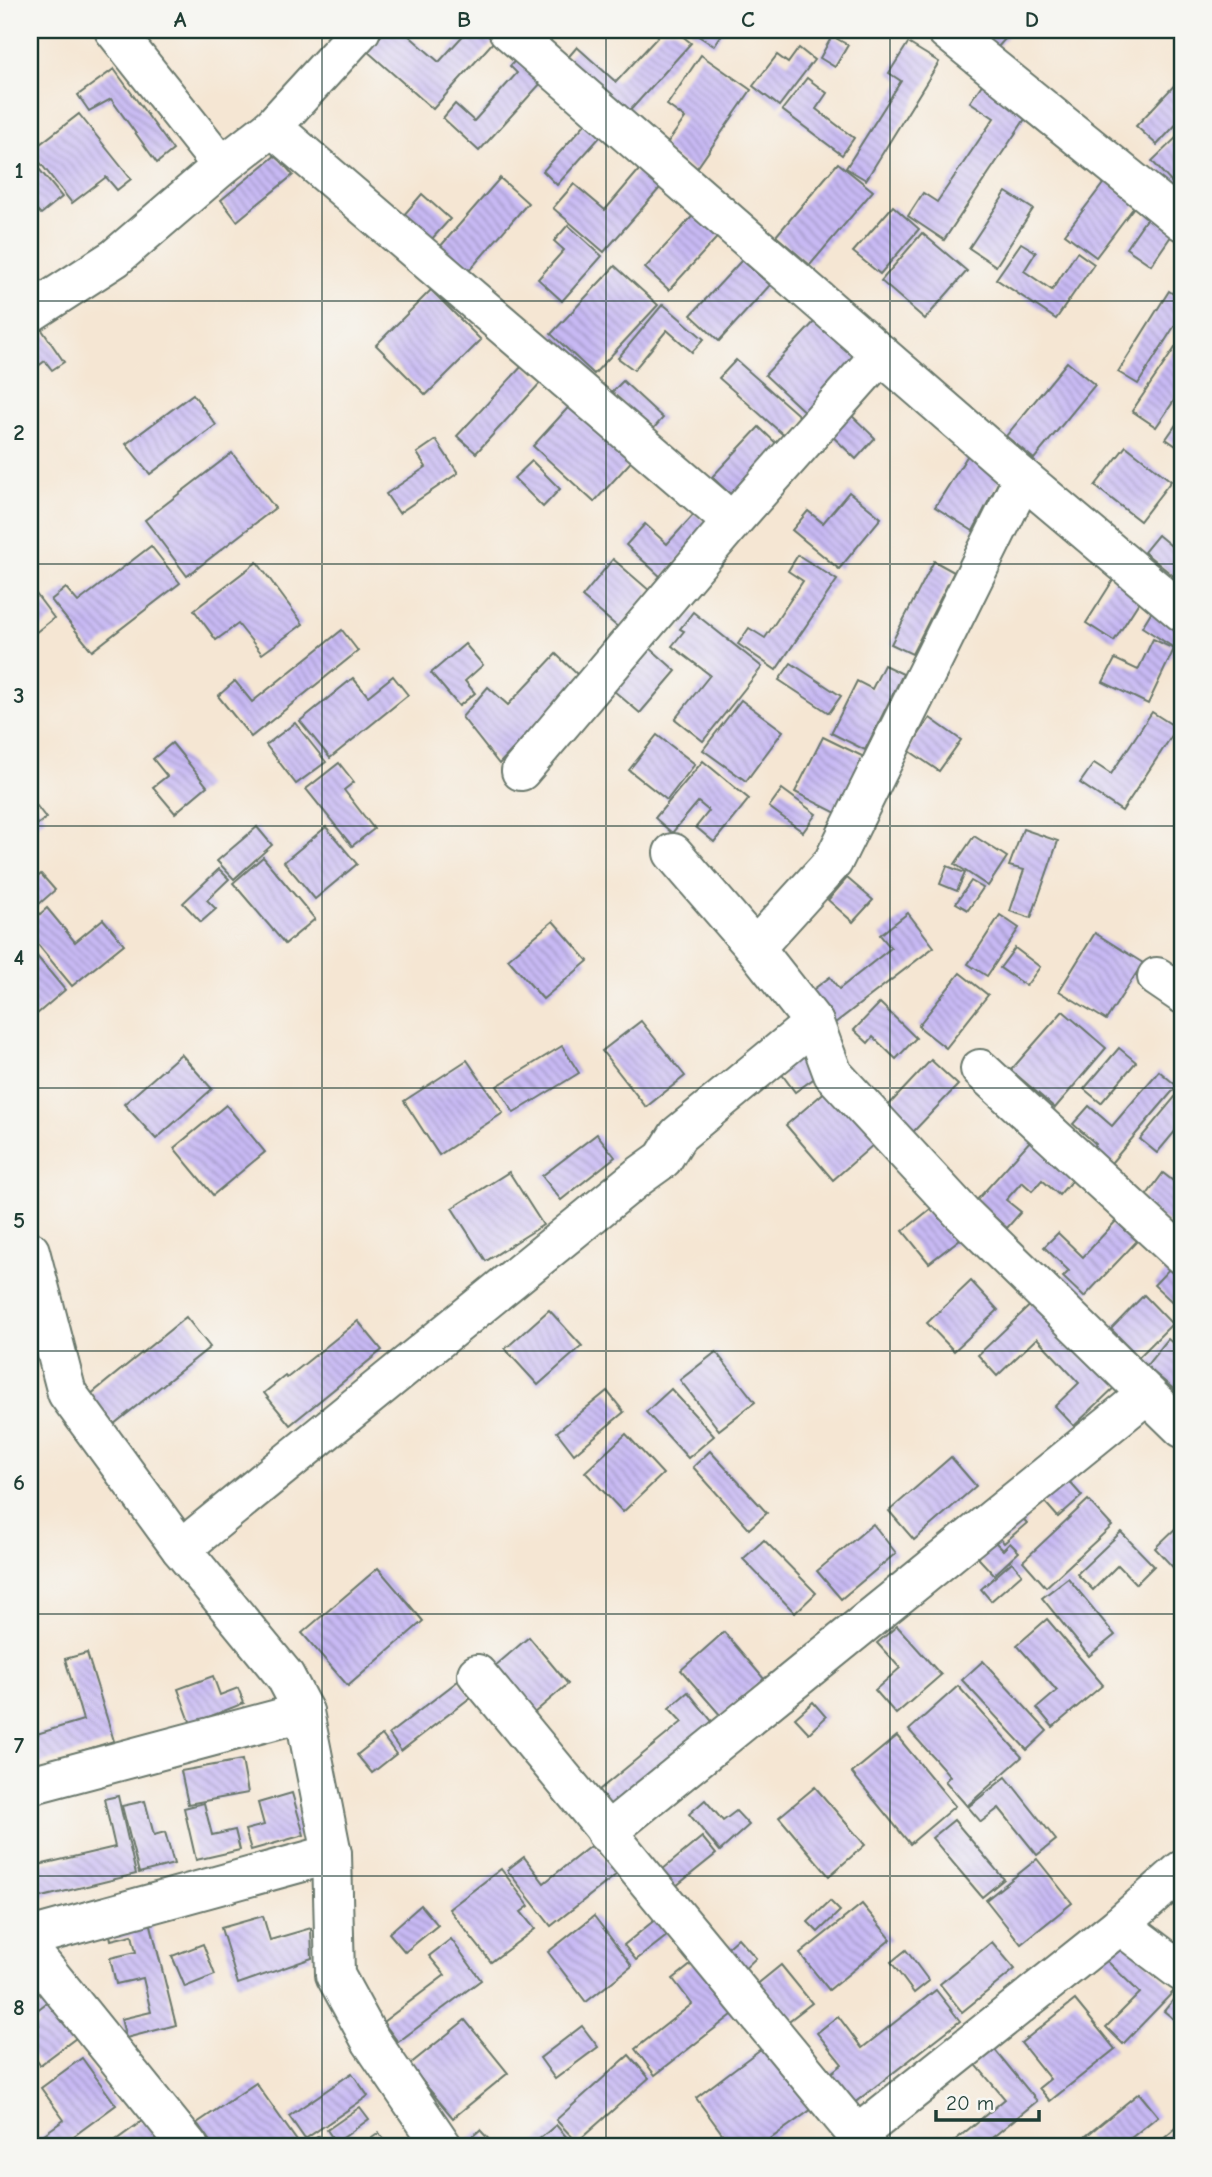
<svg xmlns="http://www.w3.org/2000/svg" width="1212" height="2177" font-family="'Comic Neue',sans-serif">
<style>
.building{fill:url(#building-back-hatch)}
.lines{fill:none;stroke-linecap:round;stroke-linejoin:round}
.minor-casing{stroke:#6a786c;stroke-width:42}
.minor{stroke:#fff;stroke-width:38}
.grid{fill:none;stroke:#1f3d34;stroke-width:2;stroke-opacity:0.55}
.neatline{fill:none;stroke:#1f3d34;stroke-width:2.5}
.grid-label{font-size:23px;text-anchor:middle;font-weight:bold;fill:#1f3d34}
</style>
<defs>
<pattern id="building-back-hatch" width="6" height="6" patternUnits="userSpaceOnUse" patternTransform="scale(1.75)"><rect width="6" height="6" fill="#c8b9f4"/><path d="M-1 5l2 2M0 0l6 6M5-1l2 2" fill="none" stroke="#a298c6"/></pattern>
</defs>
<rect width="100%" height="100%" fill="#f6f6f2"/>
<filter id="ink" filterUnits="userSpaceOnUse"><feTurbulence type="fractalNoise" baseFrequency=".0143" numOctaves="2"/><feDisplacementMap in="SourceGraphic" scale="14" xChannelSelector="R" yChannelSelector="G"/><feConvolveMatrix kernelMatrix="1 2 1 2 8 2 1 2 1" color-interpolation-filters="sRGB"/></filter>
<filter id="wash" filterUnits="userSpaceOnUse"><feTurbulence type="fractalNoise" baseFrequency=".00686" numOctaves="4" result="noise"/><feDisplacementMap in="SourceGraphic" scale="28" xChannelSelector="R" yChannelSelector="G"/><feGaussianBlur stdDeviation="1.57" result="paint"/><feColorMatrix in="noise" values="0 0 0 0 0 0 0 0 0 0 0 0 0 0 0 0 0 1.4 0 .05"/><feComposite in="paint" operator="in"/></filter>
<g filter="url(#wash)">
<rect width="100%" height="100%" fill="#f5e6d3"/>
<g id="blocks">
<g class="building">
<polygon points="386,30 411,30 407,34 439,62 468,30 504,30 433,109 367,51"/>
<polygon points="664,30 675,30 691,43 626,115 565,61 577,47 616,82"/>
<polygon points="689,30 725,30 714,46"/>
<polygon points="975,30 1013,30 997,48"/>
<polygon points="832,36 848,45 835,67 820,58"/>
<polygon points="908,43 939,62 866,180 846,168 901,81 889,73"/>
<polygon points="527,48 552,71 479,151 443,118 455,104 474,121 517,73 510,66"/>
<polygon points="799,48 814,60 779,106 753,86 777,55 788,63"/>
<polygon points="701,55 751,90 695,171 663,149 685,118 667,105"/>
<polygon points="114,69 173,150 157,163 111,99 89,111 78,95"/>
<polygon points="1182,77 1182,118 1157,145 1136,126"/>
<polygon points="807,78 827,93 816,109 854,138 842,155 782,110"/>
<polygon points="983,83 1029,113 944,240 908,216 923,193 937,202 994,118 970,102"/>
<polygon points="79,114 131,179 117,190 106,177 72,203 31,151"/>
<polygon points="594,114 609,127 557,185 543,171"/>
<polygon points="1182,132 1182,194 1152,161"/>
<polygon points="276,155 293,175 237,221 221,200"/>
<polygon points="30,158 62,197 41,214 33,206 30,209"/>
<polygon points="645,163 666,181 604,252 553,208 574,184 605,210"/>
<polygon points="838,163 873,191 810,265 776,236"/>
<polygon points="500,178 528,203 467,273 439,248"/>
<polygon points="1106,180 1137,203 1096,257 1065,234"/>
<polygon points="1006,192 1033,209 996,266 969,248"/>
<polygon points="422,194 450,219 430,241 403,216"/>
<polygon points="893,206 919,229 880,274 853,252"/>
<polygon points="700,208 724,230 669,290 645,268"/>
<polygon points="1151,212 1176,229 1151,265 1126,248"/>
<polygon points="568,225 602,256 562,301 538,279 564,250 554,241"/>
<polygon points="922,233 967,271 925,319 881,281"/>
<polygon points="1021,243 1036,252 1024,271 1052,290 1077,252 1094,264 1056,319 996,279"/>
<polygon points="742,260 770,285 719,341 691,315"/>
<polygon points="615,266 658,305 594,374 551,334"/>
<polygon points="431,290 481,340 426,395 376,345"/>
<polygon points="1169,291 1182,300 1182,314 1138,384 1118,372"/>
<polygon points="663,304 704,339 692,352 667,330 634,370 618,358"/>
<polygon points="816,320 861,361 809,416 765,375"/>
<polygon points="40,327 64,362 52,370 45,361 30,372 30,334"/>
<polygon points="1179,342 1182,345 1182,389 1156,427 1132,411"/>
<polygon points="736,360 804,420 787,438 719,378"/>
<polygon points="1067,362 1095,385 1034,459 1006,436"/>
<polygon points="523,365 542,381 476,453 457,436"/>
<polygon points="623,381 663,418 652,430 611,393"/>
<polygon points="193,394 216,425 150,474 126,444"/>
<polygon points="576,399 638,454 594,502 533,446"/>
<polygon points="846,410 875,438 856,459 827,431"/>
<polygon points="1182,416 1182,450 1166,439"/>
<polygon points="759,427 780,447 733,497 712,477"/>
<polygon points="436,440 458,473 399,513 386,494 426,467 417,453"/>
<polygon points="1126,446 1171,481 1140,521 1095,486"/>
<polygon points="973,447 1000,479 973,531 935,507"/>
<polygon points="232,453 275,508 187,576 145,520"/>
<polygon points="532,461 560,489 543,507 514,478"/>
<polygon points="849,492 881,518 839,569 792,530 808,511 823,523"/>
<polygon points="695,513 709,526 662,578 626,545 645,524 667,544"/>
<polygon points="1158,535 1182,555 1182,583 1144,552"/>
<polygon points="151,546 180,583 92,651 51,600 66,588 78,602"/>
<polygon points="798,555 837,580 776,670 738,644 749,628 765,638 803,581 788,571"/>
<polygon points="613,559 650,591 619,628 582,597"/>
<polygon points="934,561 954,572 912,654 891,644"/>
<polygon points="257,562 303,624 262,654 238,624 216,640 194,610"/>
<polygon points="1117,574 1146,591 1114,641 1086,623"/>
<polygon points="30,586 54,618 30,637"/>
<polygon points="1155,606 1182,624 1182,653 1142,627"/>
<polygon points="693,612 762,667 703,741 675,719 710,675 672,646 684,631 680,629"/>
<polygon points="342,630 358,651 251,737 218,696 235,681 252,702"/>
<polygon points="1153,639 1174,649 1148,704 1103,682 1115,659 1138,670"/>
<polygon points="465,644 483,665 465,681 475,693 459,706 431,673"/>
<polygon points="650,648 676,671 640,713 614,691"/>
<polygon points="556,654 580,677 499,764 462,717 488,687 508,705"/>
<polygon points="791,663 841,696 829,713 779,680"/>
<polygon points="884,665 903,674 865,750 831,733 857,681 872,689"/>
<polygon points="393,676 408,695 330,758 300,721 353,678 368,696"/>
<polygon points="741,700 783,731 746,781 703,750"/>
<polygon points="1152,712 1177,728 1122,811 1080,783 1094,763 1111,774"/>
<polygon points="930,718 961,740 939,771 908,750"/>
<polygon points="295,723 326,762 296,784 266,745"/>
<polygon points="657,735 695,764 667,800 629,770"/>
<polygon points="823,737 864,757 836,813 795,792"/>
<polygon points="172,743 207,786 175,813 153,787 167,776 153,759"/>
<polygon points="703,761 749,799 714,842 696,827 709,811 698,802 672,833 655,818"/>
<polygon points="339,763 354,782 344,790 374,829 352,846 306,789"/>
<polygon points="782,789 816,814 803,832 769,807"/>
<polygon points="30,797 46,818 30,830"/>
<polygon points="257,827 272,845 234,879 217,861"/>
<polygon points="326,827 357,864 315,899 284,862"/>
<polygon points="1023,829 1058,841 1031,918 1010,911 1024,870 1009,866"/>
<polygon points="974,836 1007,857 988,886 955,864"/>
<polygon points="263,857 315,919 285,944 233,883"/>
<polygon points="947,866 965,873 957,891 940,884"/>
<polygon points="219,869 229,879 207,900 216,909 201,922 183,903"/>
<polygon points="41,874 55,890 30,912 30,884"/>
<polygon points="847,878 873,900 853,922 828,900"/>
<polygon points="971,881 983,888 968,910 956,903"/>
<polygon points="47,908 75,942 103,919 124,944 72,986 30,935 30,923"/>
<polygon points="908,913 934,947 835,1023 810,992 830,977 839,989 891,948 880,935"/>
<polygon points="1000,915 1019,928 987,976 968,964"/>
<polygon points="553,921 588,961 543,999 508,959"/>
<polygon points="1095,933 1143,963 1106,1020 1059,991"/>
<polygon points="30,948 65,990 30,1020"/>
<polygon points="1015,948 1040,967 1026,986 1000,968"/>
<polygon points="960,973 988,995 946,1048 918,1026"/>
<polygon points="880,1003 916,1038 896,1059 873,1037 868,1043 854,1030"/>
<polygon points="1063,1011 1106,1048 1055,1108 1011,1070"/>
<polygon points="641,1021 685,1076 646,1107 602,1051"/>
<polygon points="803,1045 823,1072 795,1092 775,1065"/>
<polygon points="562,1046 579,1073 514,1113 497,1086"/>
<polygon points="1119,1048 1136,1062 1101,1103 1084,1089"/>
<polygon points="181,1054 212,1089 156,1139 124,1104"/>
<polygon points="467,1060 503,1113 439,1155 404,1101"/>
<polygon points="931,1060 958,1085 912,1133 885,1109"/>
<polygon points="1159,1071 1177,1086 1106,1169 1088,1153 1096,1144 1073,1124 1089,1106 1112,1126"/>
<polygon points="834,1084 881,1138 833,1180 786,1125"/>
<polygon points="1179,1092 1182,1094 1182,1123 1157,1153 1140,1139"/>
<polygon points="226,1105 265,1152 213,1195 174,1148"/>
<polygon points="597,1134 615,1157 561,1200 542,1176"/>
<polygon points="1031,1140 1074,1178 1059,1195 1042,1180 1032,1191 1022,1182 1006,1200 1021,1212 1007,1228 976,1201"/>
<polygon points="509,1172 543,1225 486,1261 452,1208"/>
<polygon points="1163,1173 1182,1188 1182,1233 1141,1203"/>
<polygon points="943,1199 969,1232 929,1263 903,1231"/>
<polygon points="1116,1221 1137,1241 1084,1297 1063,1277 1069,1271 1044,1247 1058,1233 1083,1257"/>
<polygon points="1177,1261 1182,1267 1182,1311 1154,1285"/>
<polygon points="971,1281 998,1310 954,1351 927,1323"/>
<polygon points="1144,1295 1172,1324 1139,1357 1111,1329"/>
<polygon points="1039,1297 1120,1382 1074,1426 1055,1406 1079,1383 1037,1338 997,1376 978,1355"/>
<polygon points="549,1310 582,1346 538,1385 505,1349"/>
<polygon points="186,1317 210,1347 114,1424 90,1395"/>
<polygon points="358,1321 382,1350 290,1425 264,1393 285,1376 287,1378"/>
<polygon points="1168,1339 1182,1351 1182,1396 1146,1366"/>
<polygon points="716,1352 755,1402 719,1430 680,1380"/>
<polygon points="671,1389 714,1436 688,1458 646,1412"/>
<polygon points="607,1391 624,1412 574,1454 557,1432"/>
<polygon points="626,1434 663,1474 623,1512 585,1472"/>
<polygon points="710,1451 767,1513 749,1529 693,1467"/>
<polygon points="951,1457 976,1486 914,1540 889,1511"/>
<polygon points="1060,1471 1082,1496 1058,1517 1036,1492"/>
<polygon points="1088,1500 1112,1526 1046,1587 1023,1561"/>
<polygon points="1011,1505 1027,1523 1004,1543 989,1525"/>
<polygon points="1182,1522 1182,1577 1155,1548"/>
<polygon points="873,1524 896,1553 841,1599 817,1571"/>
<polygon points="1121,1532 1154,1566 1136,1584 1118,1565 1093,1590 1077,1574"/>
<polygon points="986,1533 1003,1550 1010,1543 1019,1552 994,1575 969,1548"/>
<polygon points="764,1540 816,1593 795,1613 743,1559"/>
<polygon points="1012,1562 1022,1574 991,1601 981,1589"/>
<polygon points="378,1568 423,1621 348,1686 302,1633"/>
<polygon points="1068,1578 1115,1635 1089,1656 1042,1598"/>
<polygon points="1047,1619 1103,1685 1053,1727 1037,1708 1057,1691 1017,1645"/>
<polygon points="897,1626 941,1675 896,1714 875,1690 900,1668 877,1643"/>
<polygon points="724,1632 764,1679 721,1716 681,1670"/>
<polygon points="529,1637 568,1684 534,1713 495,1666"/>
<polygon points="87,1653 114,1741 33,1766 30,1755 30,1736 83,1720 65,1659"/>
<polygon points="983,1661 1047,1731 1027,1750 962,1680"/>
<polygon points="213,1676 220,1695 238,1688 244,1703 191,1724 178,1689"/>
<polygon points="458,1681 471,1697 401,1751 389,1734"/>
<polygon points="958,1686 1022,1757 967,1806 945,1781 950,1776 909,1730"/>
<polygon points="688,1692 715,1725 608,1813 593,1795 682,1722 669,1708"/>
<polygon points="813,1702 826,1717 809,1733 795,1718"/>
<polygon points="382,1735 396,1754 372,1773 357,1755"/>
<polygon points="897,1736 955,1806 910,1844 852,1773"/>
<polygon points="242,1760 248,1793 188,1804 181,1771"/>
<polygon points="1006,1777 1056,1840 1037,1855 999,1808 981,1822 968,1807"/>
<polygon points="815,1787 865,1845 829,1876 779,1817"/>
<polygon points="292,1793 304,1835 251,1850 245,1830 264,1825 258,1803"/>
<polygon points="118,1796 136,1874 30,1900 30,1867 115,1847 104,1799"/>
<polygon points="705,1800 723,1821 736,1811 749,1825 720,1851 689,1814"/>
<polygon points="145,1801 154,1835 165,1832 174,1864 139,1873 122,1806"/>
<polygon points="204,1803 212,1835 235,1830 240,1850 196,1860 184,1808"/>
<polygon points="954,1820 1004,1879 982,1897 932,1838"/>
<polygon points="702,1837 716,1854 671,1890 657,1874"/>
<polygon points="593,1844 617,1874 551,1926 507,1870 524,1857 544,1883"/>
<polygon points="1037,1859 1072,1903 1021,1944 986,1900"/>
<polygon points="501,1869 529,1906 521,1912 535,1929 491,1962 449,1909"/>
<polygon points="830,1901 840,1911 818,1932 808,1922"/>
<polygon points="862,1904 891,1939 829,1990 800,1954"/>
<polygon points="421,1905 438,1925 405,1952 389,1933"/>
<polygon points="263,1916 270,1940 311,1928 312,1958 238,1984 221,1928"/>
<polygon points="594,1916 632,1966 586,2002 548,1952"/>
<polygon points="149,1917 176,2025 126,2038 121,2019 151,2012 143,1978 116,1984 110,1958 136,1952 132,1935 111,1940 108,1926"/>
<polygon points="656,1919 668,1935 636,1960 624,1945"/>
<polygon points="738,1938 756,1958 739,1974 720,1954"/>
<polygon points="451,1939 481,1980 398,2042 383,2022 445,1975 429,1956"/>
<polygon points="1123,1939 1175,1990 1123,2044 1106,2027 1140,1993 1104,1958"/>
<polygon points="992,1942 1015,1969 962,2012 940,1984"/>
<polygon points="203,1944 215,1975 185,1987 172,1956"/>
<polygon points="906,1950 929,1981 914,1993 891,1962"/>
<polygon points="697,1960 737,2011 655,2075 635,2049 692,2004 673,1979"/>
<polygon points="781,1965 812,2003 786,2023 755,1986"/>
<polygon points="936,1990 960,2021 849,2107 826,2077 842,2064 817,2033 838,2016 862,2048"/>
<polygon points="1179,1993 1182,1996 1182,2026 1164,2011"/>
<polygon points="57,1995 84,2032 40,2065 30,2051 30,2031 39,2025 32,2014"/>
<polygon points="1075,2000 1115,2049 1050,2101 1039,2088 1050,2079 1021,2043"/>
<polygon points="465,2020 508,2073 453,2118 409,2065"/>
<polygon points="582,2026 598,2047 555,2079 540,2058"/>
<polygon points="766,2045 819,2104 759,2147 732,2147 696,2098"/>
<polygon points="991,2045 1037,2101 981,2147 947,2147 1005,2099 972,2060"/>
<polygon points="629,2055 649,2078 577,2142 556,2120"/>
<polygon points="82,2058 116,2105 59,2147 30,2147 30,2144 64,2120 41,2088"/>
<polygon points="352,2073 368,2096 305,2139 289,2116"/>
<polygon points="256,2083 299,2144 293,2147 214,2147 197,2123"/>
<polygon points="1139,2093 1158,2116 1120,2147 1095,2147 1086,2136"/>
<polygon points="360,2107 369,2119 336,2143 327,2130"/>
<polygon points="152,2114 176,2147 122,2147 116,2140"/>
<polygon points="1182,2123 1182,2147 1154,2147"/>
<polygon points="556,2125 575,2147 530,2147"/>
<polygon points="480,2130 496,2147 473,2147 467,2141"/>
<polygon points="379,2133 390,2147 359,2147"/>
<polygon points="319,2136 327,2147 303,2147"/>
</g>
</g>
</g>
<g filter="url(#ink)">
<use href="#blocks" fill-opacity="0" stroke="#6a786c" stroke-width="2"/>
<g class="lines">
<g class="minor-casing">
<g id="minor">
<polyline points="114,30 222,166"/>
<polyline points="508,30 1023,478 1182,612"/>
<polyline points="946,30 1182,221"/>
<polyline points="272,127 732,522"/>
<polyline points="30,313 115,258 222,166 272,127 361,30"/>
<polyline points="521,771 732,522 881,354"/>
<polyline points="673,853 755,948 814,1023 833,1074 962,1213 1182,1428"/>
<polyline points="755,948 833,862 1023,478"/>
<polyline points="1157,977 1182,994"/>
<polyline points="980,1069 1182,1255"/>
<polyline points="30,1251 67,1393 181,1549 285,1676 304,1712 332,1854 335,1975 371,2041 443,2147"/>
<polyline points="181,1549 638,1177 663,1159 678,1135 814,1023"/>
<polyline points="477,1674 867,2147"/>
<polyline points="30,1785 304,1712"/>
<polyline points="606,1833 1147,1394"/>
<polyline points="1120,1925 1182,1972"/>
<polyline points="30,1937 332,1854"/>
<polyline points="30,1950 189,2147"/>
<polyline points="857,2135 1120,1925 1182,1870"/>
</g>
</g>
<use href="#minor" class="minor"/>
</g>
</g>
<path class="grid" d="M322,30V2147M606,30V2147M890,30V2147M30,301H1182M30,564H1182M30,826H1182M30,1088H1182M30,1351H1182M30,1614H1182M30,1876H1182"/>
<rect width="1212" height="2177" fill="none" stroke="#f6f6f2" stroke-width="77"/>
<path d="M936 2110v10h103v-10" fill="none" stroke="#1f3d34" stroke-width="3.5"/>
<text x="946" y="2110" font-size="21" fill="#1f3d34" stroke="#f6f6f2" stroke-width="5" paint-order="stroke">20 m</text>
<rect x="38" y="38" width="1136" height="2100" class="neatline"/>
<g class="grid-label">
<text x="180" y="27">A</text>
<text x="464" y="27">B</text>
<text x="748" y="27">C</text>
<text x="1032" y="27">D</text>
<text x="19" y="178">1</text>
<text x="19" y="440">2</text>
<text x="19" y="703">3</text>
<text x="19" y="965">4</text>
<text x="19" y="1228">5</text>
<text x="19" y="1490">6</text>
<text x="19" y="1753">7</text>
<text x="19" y="2015">8</text>
</g>
</svg>
